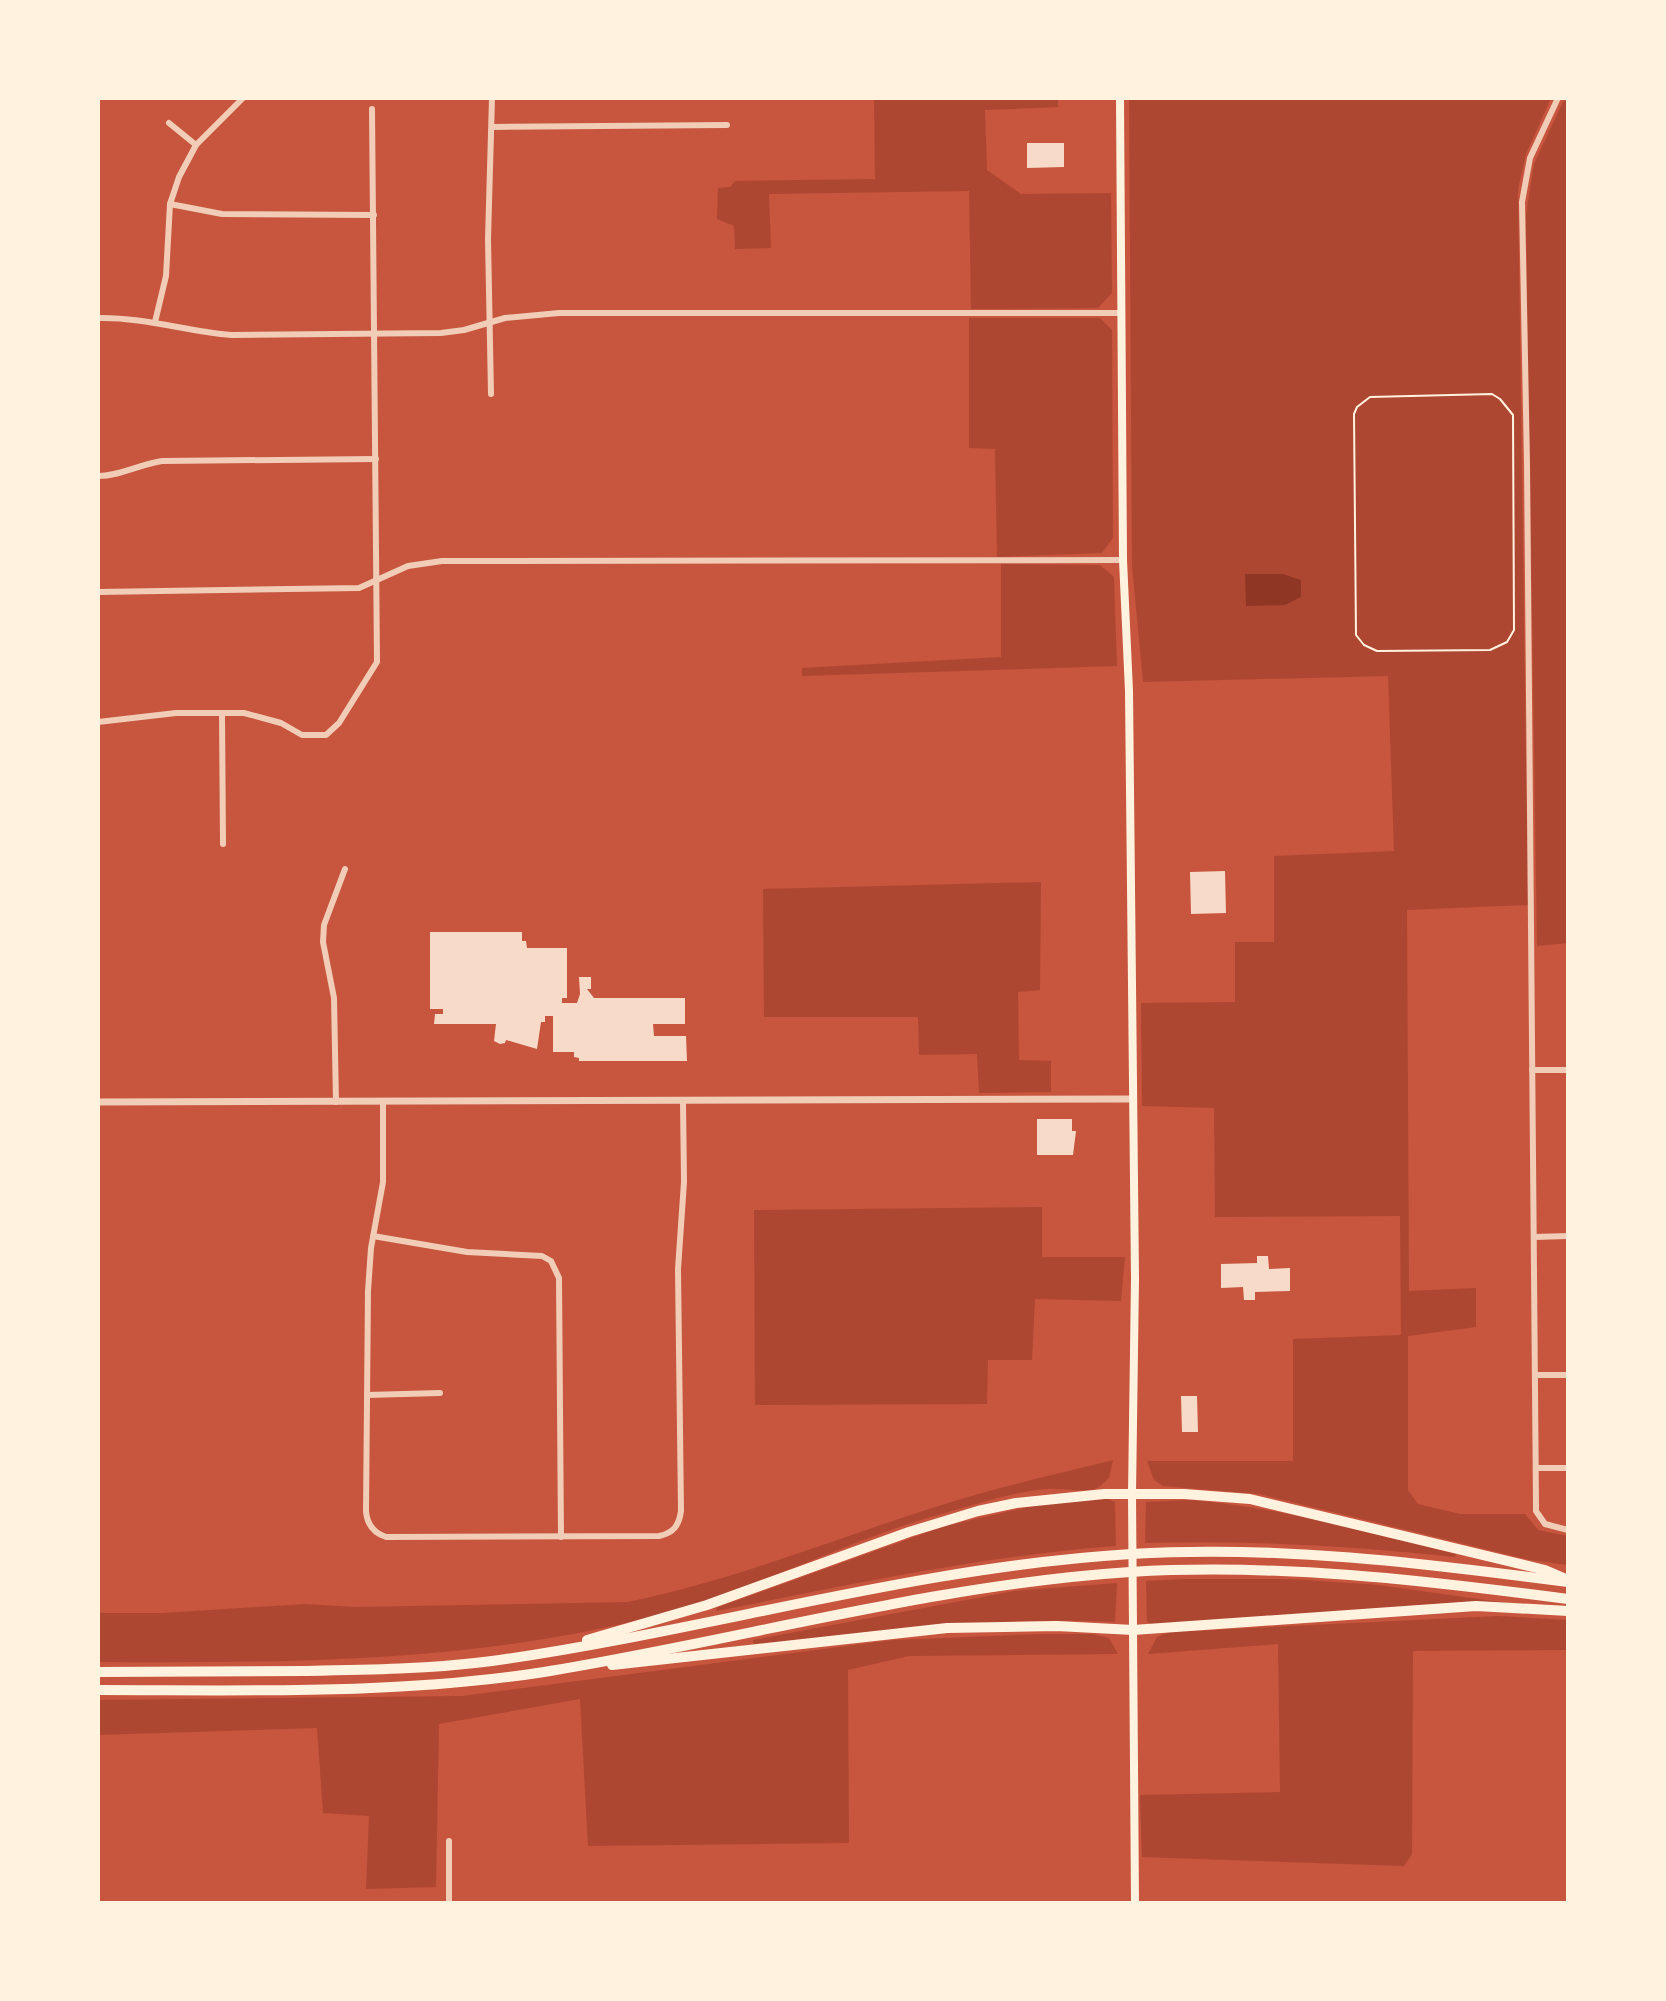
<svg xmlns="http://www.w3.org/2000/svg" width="1666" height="2001" font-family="Overpass,sans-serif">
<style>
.green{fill:#ae4732}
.water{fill:#8f3625}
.building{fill:#f7dbc8}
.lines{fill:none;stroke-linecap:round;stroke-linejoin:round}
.path{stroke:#fff3e0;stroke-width:2}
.minor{stroke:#f1ccb7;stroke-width:6}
.tertiary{stroke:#f1ccb7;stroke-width:7}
.secondary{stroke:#fff3e0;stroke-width:8}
.motorway{stroke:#fff3e0;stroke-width:10}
</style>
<rect width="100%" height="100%" fill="#c8553d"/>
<g class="green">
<polygon points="874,98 1058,98 1058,107 985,110 987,170 1021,194 1111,193 1112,293 1098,308 971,309 969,191 769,194 771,248 735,249 734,226 717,219 718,188 730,187 735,181 875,179"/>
<polygon points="1129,98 1551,98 1526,154 1518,189 1528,905 1407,910 1409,1291 1476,1288 1476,1327 1408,1336 1408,1490 1418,1504 1460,1514 1525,1514 1538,1530 1568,1536 1568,1565 1530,1560 1259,1494 1163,1486 1154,1480 1147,1461 1293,1461 1293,1339 1401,1335 1400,1216 1215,1217 1214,1108 1142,1106 1141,1003 1235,1002 1235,942 1274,942 1274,856 1394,851 1388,676 1143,682 1132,566"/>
<polygon points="1568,100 1568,943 1537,946 1526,215 1534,164 1563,102"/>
<polygon points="969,318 1100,318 1112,330 1113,538 1102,553 997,557 995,449 969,448"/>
<polygon points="1001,564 1100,565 1114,577 1117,666 802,676 802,668 1001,657"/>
<polygon points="1041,882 1040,990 1018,992 1019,1060 1051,1061 1051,1092 979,1093 977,1054 919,1055 918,1017 764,1017 763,889"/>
<polygon points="1042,1207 1042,1257 1125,1257 1121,1301 1035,1299 1032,1360 988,1360 987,1404 755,1405 754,1210"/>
<path d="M1113,1460L1109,1478C1104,1482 1101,1487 1095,1489C1080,1493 1062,1488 1047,1489C1011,1492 975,1505 941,1514C852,1539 768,1583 680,1609C492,1663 292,1663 98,1662V1613H163L305,1604L355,1607L628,1602C737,1580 841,1536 948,1503C1002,1486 1058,1474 1113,1460Z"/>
<path d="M1105,1498L1115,1502L1116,1546C981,1556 850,1585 717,1611L716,1608L945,1526L1037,1505Z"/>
<path d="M1191,1500C1281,1507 1368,1533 1456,1554L1455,1557C1351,1546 1249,1540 1145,1543L1146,1502Z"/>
<polygon points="1184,1579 1291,1579 1379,1585 1514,1604 1460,1602 1154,1625 1147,1622 1146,1581"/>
<path d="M1117,1583L1115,1622C994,1616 874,1632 754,1644L753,1640L1014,1591Z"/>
<polygon points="1498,1616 1568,1620 1568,1650 1413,1651 1412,1854 1404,1866 1142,1857 1140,1795 1280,1792 1278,1644 1148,1654 1157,1637 1169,1632"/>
<polygon points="1042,1634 1092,1634 1109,1638 1118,1654 909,1656 848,1670 849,1843 588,1846 580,1699 439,1724 436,1887 366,1889 369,1816 323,1813 317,1728 98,1735 98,1700 462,1696 893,1640"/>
</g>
<polygon class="water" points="1245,574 1283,574 1301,580 1301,597 1285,605 1246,606"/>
<g class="building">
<polygon points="1027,143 1064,143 1064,167 1027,168"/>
<polygon points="1225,871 1226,913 1191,914 1190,872"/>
<polygon points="430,932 522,932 522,941 526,941 527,948 567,948 567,998 562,998 562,1003 577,1003 580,994 579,977 591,977 591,989 587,989 594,998 685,998 685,1024 653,1024 654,1036 686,1036 687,1061 579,1061 579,1058 574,1057 574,1052 553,1052 553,1016 545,1016 545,1022 541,1022 537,1049 506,1040 505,1043 500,1044 494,1041 496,1024 434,1024 435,1014 443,1014 443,1009 430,1009"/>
<polygon points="1037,1119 1072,1119 1072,1131 1076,1131 1073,1155 1037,1155"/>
<polygon points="1257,1256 1268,1256 1269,1269 1290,1268 1290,1291 1255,1292 1255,1300 1244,1300 1243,1287 1221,1288 1221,1264 1257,1263"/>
<polygon points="1181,1396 1197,1396 1198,1432 1182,1432"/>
</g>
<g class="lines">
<polygon class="path" points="1492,394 1500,399 1513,415 1514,630 1507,642 1490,650 1377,651 1364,645 1356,635 1354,414 1357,407 1370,397"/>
<g class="minor">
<polyline points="1558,98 1530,158 1522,202 1527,464 1536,1504 1536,1511 1545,1524 1568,1530"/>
<polyline points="169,123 196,145"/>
<polyline points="493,127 727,125"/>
<polyline points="170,204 222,214 374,215"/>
<path d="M98,318C143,317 186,331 231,335L441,333L464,330L505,318L559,313H1121"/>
<polyline points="155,322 166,276 170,204 179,177 196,145 243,98"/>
<polyline points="491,394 488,239 492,98"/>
<path d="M98,476C121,476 140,464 162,461L376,459"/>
<polyline points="98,592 359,588 408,566 442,561 1123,560"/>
<polyline points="222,713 223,844"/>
<polyline points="98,722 176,713 244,713 281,723 302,735 326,735 339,723 377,662 372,109"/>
<polyline points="1532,1070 1568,1070"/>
<polyline points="336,1102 334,998 323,942 324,925 345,869"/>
<path d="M383,1102V1182L371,1248L368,1291L366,1511C367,1525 374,1533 386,1537L659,1536C674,1533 679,1525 681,1511L678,1269L684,1182L683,1102"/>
<polyline points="373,1236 467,1252 542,1256 551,1261 559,1278 561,1537"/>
<polyline points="1534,1237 1568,1236"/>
<polyline points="1535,1375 1568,1375"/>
<polyline points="367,1395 440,1393"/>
<polyline points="1536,1468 1568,1468"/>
<polyline points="449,1841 449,1903"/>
</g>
<polyline class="tertiary" points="98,1102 1133,1099"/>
<polyline class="secondary" points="1120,98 1123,560 1129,691 1135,1279 1132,1494 1135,1903"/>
<g class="motorway">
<polyline points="587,1640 707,1605 909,1532 978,1511 1016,1503 1104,1494 1184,1494 1250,1499 1545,1570 1566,1579"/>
<polyline points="612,1665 947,1628 1057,1626 1133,1630 1476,1606 1568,1611"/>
<path d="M98,1672C167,1672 237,1671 306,1671C368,1670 431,1669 492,1661C706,1631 915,1567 1131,1554C1278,1545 1422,1563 1568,1582"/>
<path d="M98,1690C246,1690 397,1695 544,1672C740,1640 932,1585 1130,1572C1278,1563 1422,1580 1568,1599"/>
</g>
</g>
<rect width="1666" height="2001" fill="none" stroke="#fff3e0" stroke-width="200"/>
</svg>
